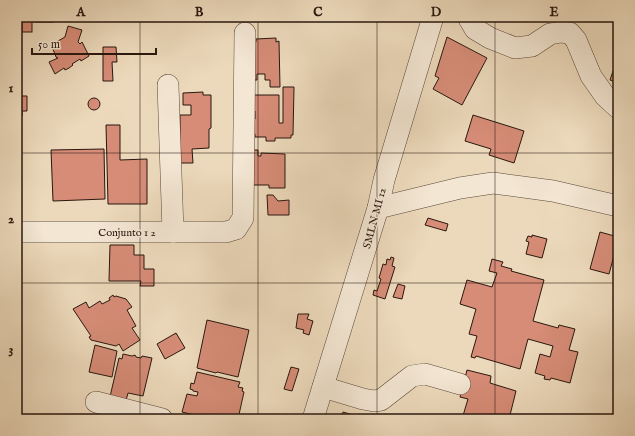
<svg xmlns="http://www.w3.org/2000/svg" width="635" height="436" font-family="'IM FELL English',serif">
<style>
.building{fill:#d68c77;stroke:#29170e}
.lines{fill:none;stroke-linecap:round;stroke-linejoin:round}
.minor-casing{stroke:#5a4839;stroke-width:22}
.minor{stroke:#f3e6d3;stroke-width:21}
.grid{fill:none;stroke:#29170e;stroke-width:1;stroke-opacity:0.55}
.labels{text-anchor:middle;stroke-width:3;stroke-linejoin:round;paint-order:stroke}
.street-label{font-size:11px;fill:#29170e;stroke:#f3e6d3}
.neatline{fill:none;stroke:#29170e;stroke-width:1.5}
.grid-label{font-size:13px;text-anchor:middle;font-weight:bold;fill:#29170e}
</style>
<rect width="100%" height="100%" fill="#ecd9bb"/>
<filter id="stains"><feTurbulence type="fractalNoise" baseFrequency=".005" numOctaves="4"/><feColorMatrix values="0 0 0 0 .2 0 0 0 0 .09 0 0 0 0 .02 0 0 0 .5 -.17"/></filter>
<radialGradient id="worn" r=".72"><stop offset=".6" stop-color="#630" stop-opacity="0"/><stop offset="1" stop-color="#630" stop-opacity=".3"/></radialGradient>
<g class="building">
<rect x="22" y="17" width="10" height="15"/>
<rect x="34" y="17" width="19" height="5"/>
<polygon points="104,17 146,17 146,19 104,21"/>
<polygon points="68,26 82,30 78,42 80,44 82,42 89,56 81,61 80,59 72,64 73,65 69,68 65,70 64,68 55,74 49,62 58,58 56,57 55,54 51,45 65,37"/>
<polygon points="447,37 487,58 462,105 433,89 439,78 435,76"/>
<polygon points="276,38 276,42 279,41 280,87 270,87 270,80 265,80 265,74 257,74 257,80 250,80 249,42 256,42 256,39"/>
<polygon points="103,47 116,47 117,62 112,62 113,81 103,81"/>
<polygon points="614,68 618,69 618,68 618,83 610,80"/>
<polygon points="283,87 294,87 293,135 291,135 291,138 275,138 275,141 266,141 266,137 255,137 255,134 251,134 251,119 255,119 255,111 252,111 252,95 279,95 279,123 283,123"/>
<polygon points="203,92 203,95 211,95 211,128 209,129 209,148 192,149 193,163 180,163 180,115 191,115 191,105 183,105 183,93"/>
<polygon points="17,96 27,96 27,111 22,111 22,116 17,116"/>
<circle cx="94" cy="104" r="6"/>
<polygon points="473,115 524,131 514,163 489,155 491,149 465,141"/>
<polygon points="106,125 120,125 120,160 147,159 147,204 108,204"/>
<polygon points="104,149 105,199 53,201 51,150"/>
<polygon points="250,150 258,150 258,156 261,156 261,153 285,154 285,188 269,188 269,185 250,185"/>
<polygon points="267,195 273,195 278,201 289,200 289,215 268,215"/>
<polygon points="428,218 448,224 446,231 425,225"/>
<polygon points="600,232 618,237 618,241 609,274 590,269"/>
<polygon points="532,235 547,239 542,258 526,254 529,242 526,241 528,236 532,237"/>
<polygon points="110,245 134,245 134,255 144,255 144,269 154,269 154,286 140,286 141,281 109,281"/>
<polygon points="391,257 394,258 392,266 395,267 385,299 373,295 374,290 377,291 381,279 379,278 383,264 386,265 387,259 390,260"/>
<polygon points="492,259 503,262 501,266 512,269 511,271 544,280 533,321 558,328 559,325 575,329 569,350 578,352 570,383 551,378 550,380 544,379 545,376 535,373 540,354 550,357 553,346 528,339 520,369 476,356 475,358 471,357 477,336 469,334 476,309 460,304 467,280 492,287 497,273 489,271"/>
<polygon points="398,284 405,286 402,299 393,297"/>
<polygon points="113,295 114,297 116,296 126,299 132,307 127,310 136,326 132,328 140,340 123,351 119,344 116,346 91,340 89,337 91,336 73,309 86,302 89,308 100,301 102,304 110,300 109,298"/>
<polygon points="298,314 309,314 307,319 313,321 309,335 303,333 304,330 296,328"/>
<polygon points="207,320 249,330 238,377 217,372 216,373 197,368"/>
<polygon points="176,333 185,348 165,359 157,344"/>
<polygon points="95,345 117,351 112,377 89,372"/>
<polygon points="123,354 132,356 135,355 136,357 141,358 142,356 152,358 143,396 128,393 125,404 109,401 119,358 122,359"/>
<polygon points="291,367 299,369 292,391 284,389"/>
<polygon points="467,370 491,376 490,383 516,391 509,419 462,419 468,399 460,397"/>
<polygon points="197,372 240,382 238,387 243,388 242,391 244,392 238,419 211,419 182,412 187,394 197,396 198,392 193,391 193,390 190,389 191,383 194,384"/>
<polygon points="343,412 367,419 340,419"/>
</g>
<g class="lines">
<g class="minor-casing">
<g id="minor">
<polyline points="468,17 475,29 490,38 515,48 532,46 550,34 561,32 570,33 576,40 591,76 605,96 618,108"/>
<polyline points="168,85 173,232"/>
<polyline points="378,208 460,188 493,183 553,191 618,206"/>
<polyline points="17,232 226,232 236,229 243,218 245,33"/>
<polyline points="323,387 363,399 374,401 381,400 412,376 425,374 460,384"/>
<polyline points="96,402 162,419"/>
<polyline points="313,419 378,208 384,180 433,17"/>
</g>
</g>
<use href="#minor" class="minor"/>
</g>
<path class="grid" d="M140,17V419M258,17V419M377,17V419M495,17V419M17,153H618M17,283H618"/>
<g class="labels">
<g class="street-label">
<text transform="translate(374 218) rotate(-75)" y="4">SMLN MI 12</text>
<text x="127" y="236">Conjunto 1 2</text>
</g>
</g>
<rect width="635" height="436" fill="none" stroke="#ecd9bb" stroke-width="44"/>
<path d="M32 48v6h124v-6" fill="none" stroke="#29170e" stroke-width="2"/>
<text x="38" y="48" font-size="12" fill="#29170e" stroke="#f3e6d3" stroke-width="3" paint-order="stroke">50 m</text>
<rect x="22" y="22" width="591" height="392" class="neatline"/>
<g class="grid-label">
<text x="81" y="16">A</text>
<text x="199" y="16">B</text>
<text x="318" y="16">C</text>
<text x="436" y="16">D</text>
<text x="554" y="16">E</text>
<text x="11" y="92">1</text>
<text x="11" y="223">2</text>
<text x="11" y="353">3</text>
</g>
<rect width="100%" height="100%" filter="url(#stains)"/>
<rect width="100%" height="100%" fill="url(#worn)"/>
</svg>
